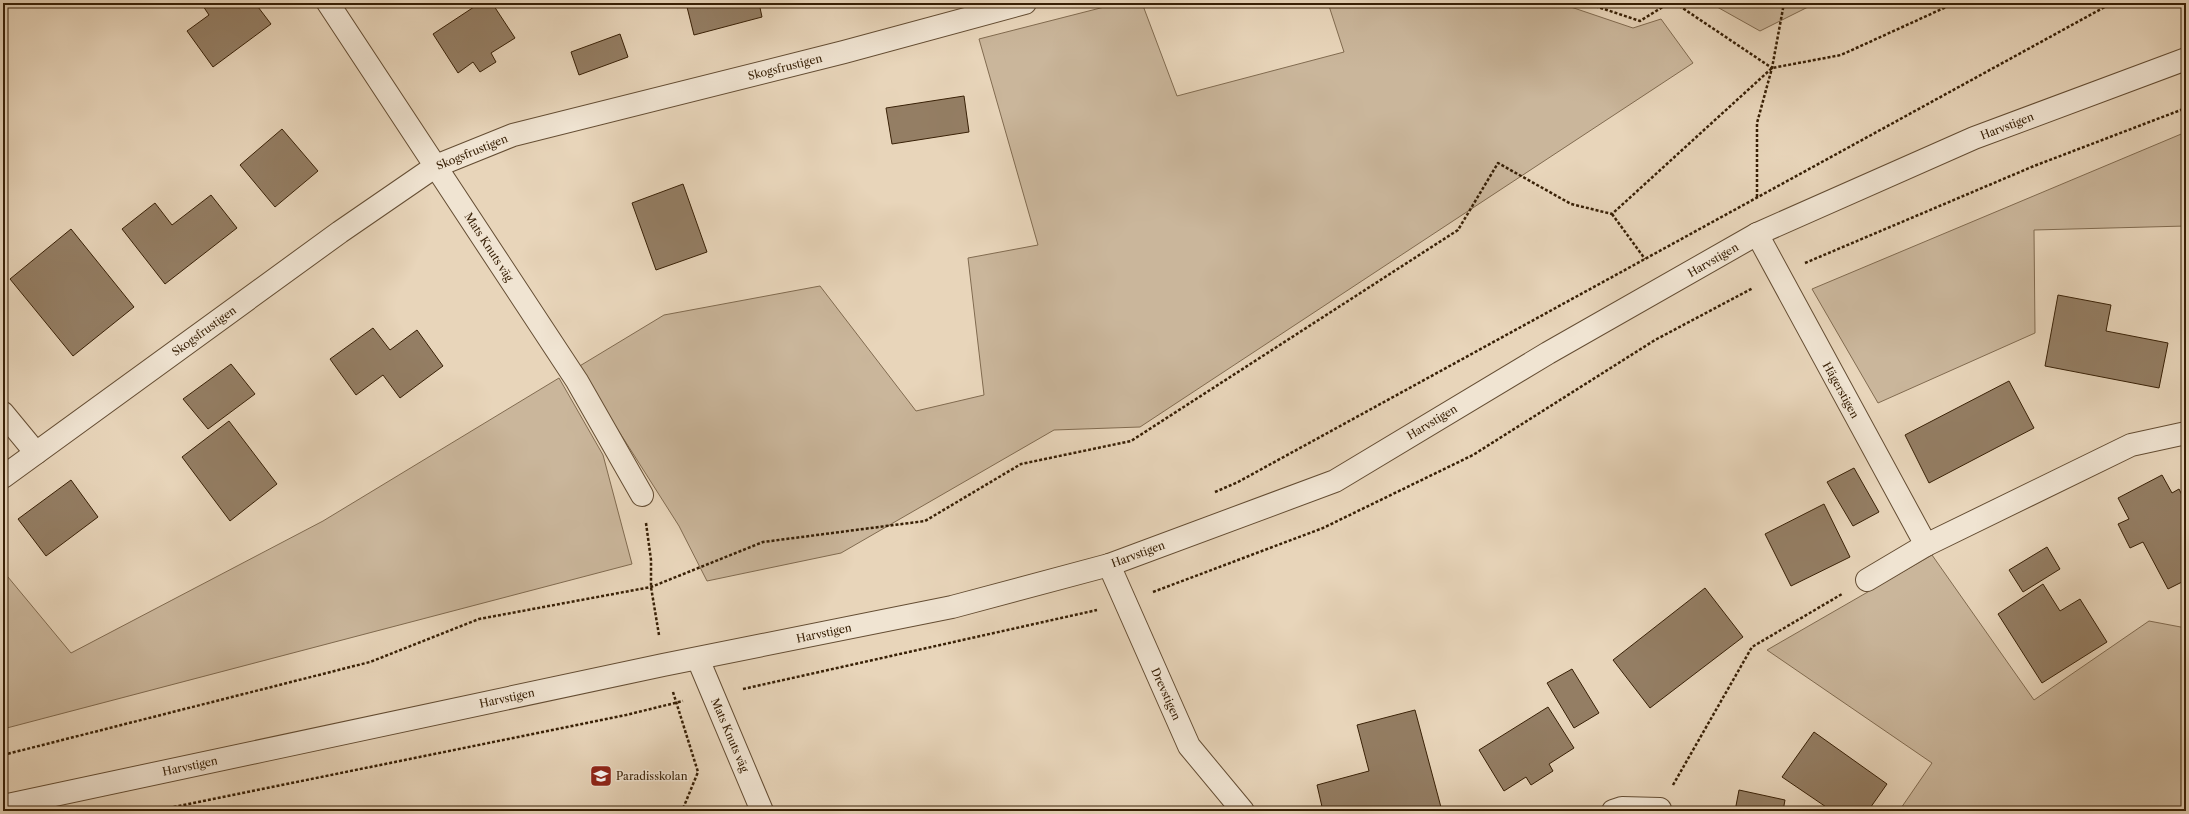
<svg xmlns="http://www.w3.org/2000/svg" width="2189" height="814" font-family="'Libre Caslon Text',serif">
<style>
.green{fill:#cab69b;stroke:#816b50}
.building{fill:#947e64;stroke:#382006}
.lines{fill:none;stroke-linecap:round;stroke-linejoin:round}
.minor-casing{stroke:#644d33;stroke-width:24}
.path{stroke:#382006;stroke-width:2.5;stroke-dasharray:3 2;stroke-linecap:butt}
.minor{stroke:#f0e4d2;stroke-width:22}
.labels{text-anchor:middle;stroke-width:3;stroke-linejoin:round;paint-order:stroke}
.street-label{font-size:11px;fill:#382006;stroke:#f0e4d2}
.poi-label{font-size:11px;fill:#382006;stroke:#f0e4d2;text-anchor:start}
</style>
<rect width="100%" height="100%" fill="#e8d5ba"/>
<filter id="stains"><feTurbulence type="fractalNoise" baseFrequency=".005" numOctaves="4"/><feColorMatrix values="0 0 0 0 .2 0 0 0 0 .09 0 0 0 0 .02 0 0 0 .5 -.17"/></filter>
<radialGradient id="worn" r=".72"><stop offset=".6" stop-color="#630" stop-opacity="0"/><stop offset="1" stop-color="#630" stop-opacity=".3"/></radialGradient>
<g class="green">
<polygon points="1120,3 1142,3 1177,96 1344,52 1328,3 1559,3 1633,28 1661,19 1693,63 1140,427 1054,430 841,553 707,581 679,526 578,367 664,315 820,286 916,411 984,395 968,258 1038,245 979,39"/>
<polygon points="1710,3 1816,3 1760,31"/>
<polygon points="2186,132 2186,226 2034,230 2035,333 1878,403 1812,289"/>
<polygon points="559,378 603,455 632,564 3,729 3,571 71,653 323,521"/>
<polygon points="1932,555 2034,700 2149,621 2186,628 2186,811 1899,811 1932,763 1767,650"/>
</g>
<g class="building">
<polygon points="201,3 255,3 271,24 213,67 187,31 209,15"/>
<polygon points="480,3 492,3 515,38 491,53 496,62 480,72 473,62 458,73 433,34"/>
<polygon points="686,3 759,3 762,17 694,35"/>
<polygon points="800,3 816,3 801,7"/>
<polygon points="620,34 628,57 579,75 571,52"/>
<polygon points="964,96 969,132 892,144 886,108"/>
<polygon points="282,129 318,171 275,207 240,165"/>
<polygon points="683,184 707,252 656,270 632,203"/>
<polygon points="211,195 237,228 165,284 122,229 155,203 172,225"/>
<polygon points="71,229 134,307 73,356 10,279"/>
<polygon points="2058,295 2111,305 2106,331 2168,343 2159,388 2045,366"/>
<polygon points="373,328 390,350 417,330 443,366 400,398 383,375 356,395 330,359"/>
<polygon points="231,364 255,394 208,429 183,399"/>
<polygon points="2009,381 2034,428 1929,483 1905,435"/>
<polygon points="229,421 277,484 230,521 182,457"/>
<polygon points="1854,468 1879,512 1853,526 1827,482"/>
<polygon points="2162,475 2172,493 2179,489 2186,503 2186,580 2168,589 2143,542 2130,548 2118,524 2129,519 2118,498"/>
<polygon points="71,480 98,517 46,556 18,519"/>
<polygon points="1824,504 1850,557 1791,586 1765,534"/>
<polygon points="2047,547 2060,569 2023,592 2009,570"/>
<polygon points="2043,584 2060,611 2080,599 2107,642 2042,683 1998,614"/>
<polygon points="1705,588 1743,637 1650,708 1613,660"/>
<polygon points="1572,669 1599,713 1574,728 1547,683"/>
<polygon points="1548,707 1574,748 1549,764 1553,771 1531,785 1526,777 1504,791 1479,750"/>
<polygon points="1415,710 1442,811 1323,811 1317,785 1369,771 1357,725"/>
<polygon points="1814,732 1887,784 1868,811 1832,811 1782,777"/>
<polygon points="1739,790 1785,800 1783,811 1735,811"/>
</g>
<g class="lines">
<g class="minor-casing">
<g id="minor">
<polyline points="328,3 577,381 642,495"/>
<polyline points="1757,234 1926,545"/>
<polyline points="3,413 36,453"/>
<polyline points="3,477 340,232 436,166 513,135 844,52 1025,3"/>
<polyline points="1109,565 1189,746 1243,811"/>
<polyline points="1867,580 1926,545 2131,445 2186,433"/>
<polyline points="698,659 762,811"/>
<polyline points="3,806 663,665 952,607 1109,565 1335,481 1548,353 1757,234 1974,138 2186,59"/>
<polyline points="1613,811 1622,808 1660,809"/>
</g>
</g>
<g class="path">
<polyline points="1586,3 1640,21 1669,3"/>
<polyline points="1675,3 1772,68"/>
<polyline points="1757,197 1757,123 1772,68 1784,3"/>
<polyline points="1612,214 1645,259"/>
<polyline points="1805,263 2034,166 2186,108"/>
<polyline points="1215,492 1238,482 2112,3"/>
<polyline points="646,523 651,560 651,587 659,635"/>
<polyline points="1153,592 1323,528 1473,455 1655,340 1753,288"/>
<polyline points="743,689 1097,610"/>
<polyline points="673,692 698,772 682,811"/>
<polyline points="3,755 370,662 479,619 651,587 763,542 925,521 1021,464 1131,441 1458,230 1498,163 1571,204 1612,214 1772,68 1841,55 1955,3"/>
<polyline points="1673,785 1752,647 1842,594"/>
<polyline points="154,811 626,715 683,701"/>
</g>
<use href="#minor" class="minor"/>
</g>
<defs>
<g id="school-square" transform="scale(1.15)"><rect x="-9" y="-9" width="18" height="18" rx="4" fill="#8f2418" stroke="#f0e4d2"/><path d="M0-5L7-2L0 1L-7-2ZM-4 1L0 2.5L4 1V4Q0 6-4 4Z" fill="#fff"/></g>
</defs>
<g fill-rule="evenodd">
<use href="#school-square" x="601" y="776"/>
</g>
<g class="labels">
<g class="street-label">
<text transform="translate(785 67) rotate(-14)" y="4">Skogsfrustigen</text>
<text transform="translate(2007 126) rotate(-21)" y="4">Harvstigen</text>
<text transform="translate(472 152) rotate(-22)" y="4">Skogsfrustigen</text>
<text transform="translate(489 247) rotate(57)" y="4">Mats Knuts väg</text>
<text transform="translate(1713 260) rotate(-30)" y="4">Harvstigen</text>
<text transform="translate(204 331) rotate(-36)" y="4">Skogsfrustigen</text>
<text transform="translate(1841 390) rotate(61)" y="4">Hägerstigen</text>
<text transform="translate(1432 422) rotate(-31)" y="4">Harvstigen</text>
<text transform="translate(1138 554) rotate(-20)" y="4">Harvstigen</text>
<text transform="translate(824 633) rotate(-12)" y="4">Harvstigen</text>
<text transform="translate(1166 694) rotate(66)" y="4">Drevstigen</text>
<text transform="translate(507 698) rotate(-12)" y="4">Harvstigen</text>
<text transform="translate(730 735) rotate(67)" y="4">Mats Knuts väg</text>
<text transform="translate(190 766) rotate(-12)" y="4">Harvstigen</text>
</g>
<g class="poi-label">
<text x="616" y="780">Paradisskolan</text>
</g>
</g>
<rect width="2189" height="814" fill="none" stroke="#e8d5ba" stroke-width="16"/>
<rect x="4" y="4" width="2181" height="806" fill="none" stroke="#382006" stroke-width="2"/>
<rect x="8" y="8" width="2173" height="798" fill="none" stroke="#382006"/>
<rect width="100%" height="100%" filter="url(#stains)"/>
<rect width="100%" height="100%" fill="url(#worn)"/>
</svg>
